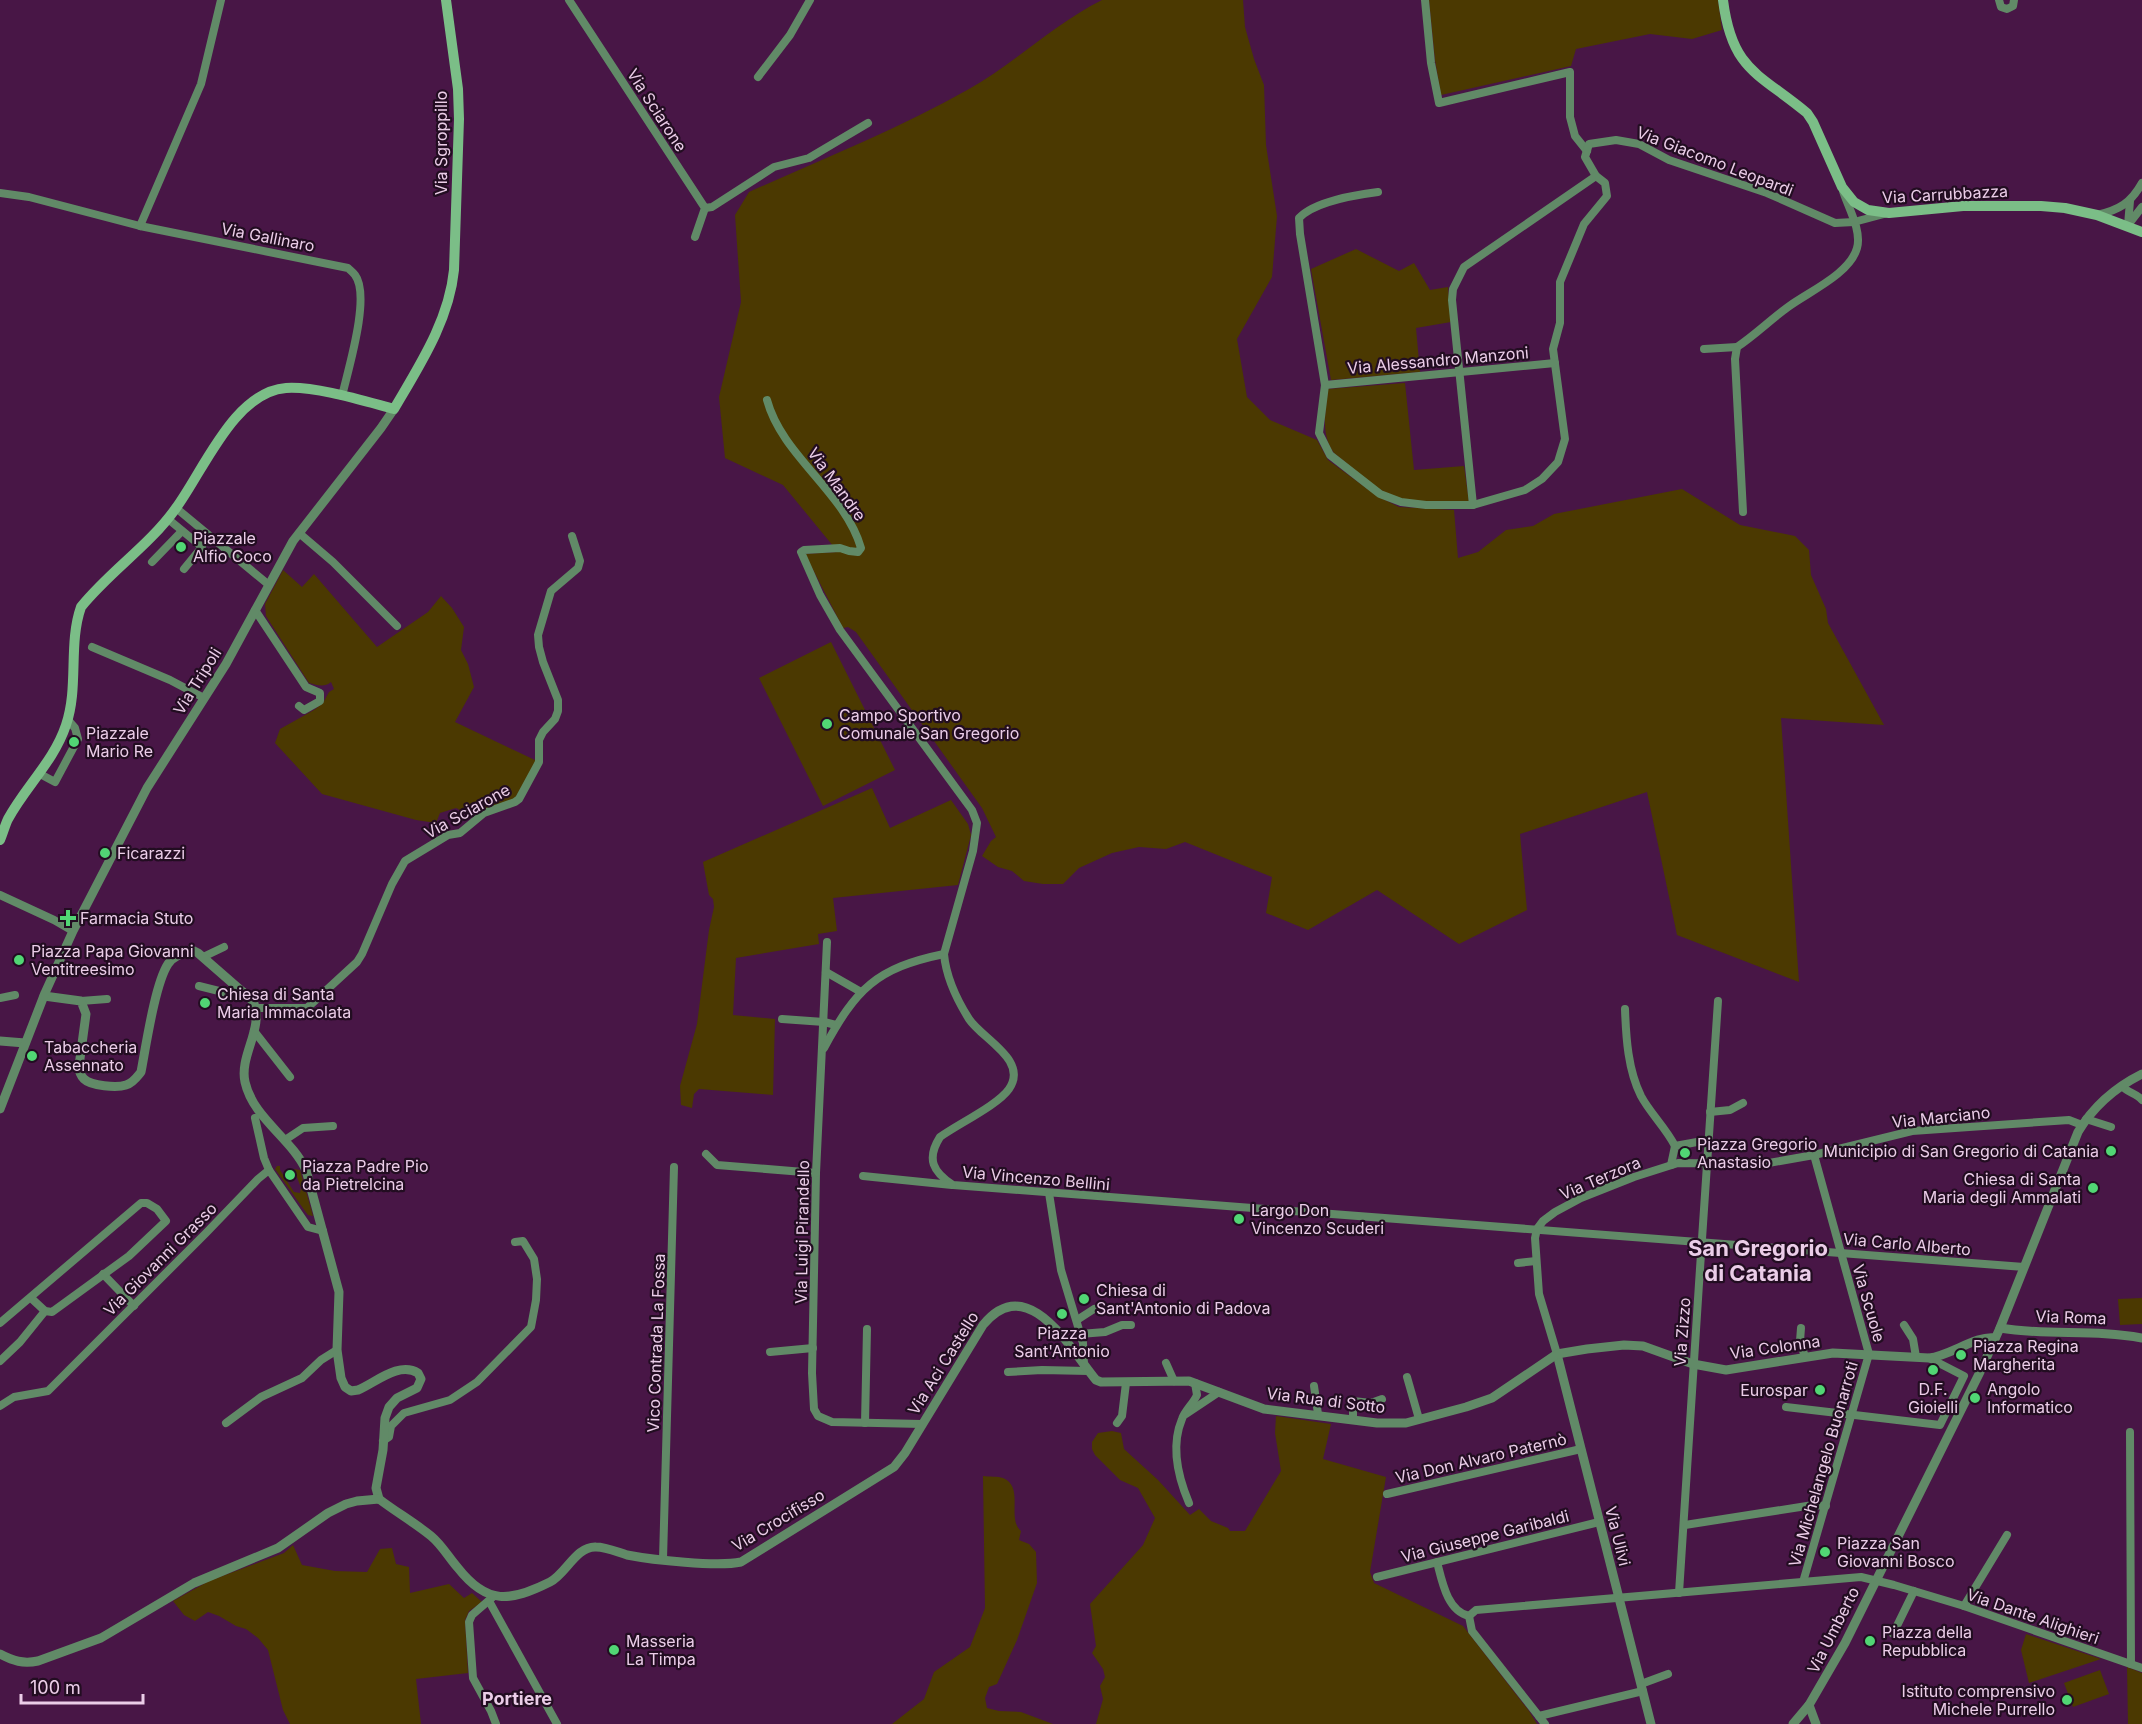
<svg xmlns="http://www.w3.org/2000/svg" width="2142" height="1724" font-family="Inter,sans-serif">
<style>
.green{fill:#4b3901}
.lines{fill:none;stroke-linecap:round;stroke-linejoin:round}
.minor{stroke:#618a67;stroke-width:8}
.tertiary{stroke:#618a67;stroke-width:9}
.secondary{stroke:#7bbe87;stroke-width:10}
.poi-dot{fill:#51d674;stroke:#220d21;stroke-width:2}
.labels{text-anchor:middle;stroke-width:4.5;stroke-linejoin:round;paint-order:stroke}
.street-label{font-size:16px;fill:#ebcde8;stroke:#220d21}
.poi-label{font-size:16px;fill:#ebcde8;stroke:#220d21;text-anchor:start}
.neighbourhood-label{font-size:18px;font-weight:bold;fill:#ebcde8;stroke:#220d21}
.district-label{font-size:22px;font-weight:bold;fill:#ebcde8;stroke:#220d21}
</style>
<rect width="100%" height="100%" fill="#481646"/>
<g class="green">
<path d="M1102,0H1243L1245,27L1254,59L1264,85L1266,145L1277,216L1272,277L1237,339L1247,397L1270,420L1317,440L1328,460L1377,496L1399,507L1454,510L1458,558L1478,552L1506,530L1533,526L1554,514L1682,489L1740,525L1795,536L1809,550L1811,575L1826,609L1828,623L1884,725L1781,718L1799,982L1677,935L1647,792L1520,834L1527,910L1459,944L1377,890L1308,930L1266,913L1272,877L1185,842L1166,849L1139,847L1112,853L1079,868L1063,884H1043L1024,881L1012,871L998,867L982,856L991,841L996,837L982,808L856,632L848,627L843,628L805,554L838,552L783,485L725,458L719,397L741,302L735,215L749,192C823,159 898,129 969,89C1015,63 1054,24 1102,0Z"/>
<polygon points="1429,0 1718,0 1722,30 1692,39 1650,34 1576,49 1571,66 1441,95 1435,60"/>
<polygon points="1356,249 1399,271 1414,263 1430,290 1448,287 1451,322 1416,328 1420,372 1331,380 1311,269"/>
<path d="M1405,383L1414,470L1464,466L1469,502C1446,503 1420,506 1399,499C1375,490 1354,468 1334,453C1320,433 1326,412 1328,389Z"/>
<path d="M283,570L302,587L314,574L377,647L428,612L441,596L452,608L464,627L461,650L468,664L474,687L455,722L537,761L514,800L485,809L471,816L456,808L440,813L436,823L416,820L322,794L275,743L280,729L314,710L323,703L329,692L334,689L331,682C324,688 317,685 309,683L266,616L265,604Z"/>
<polygon points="831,642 895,770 823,806 759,678"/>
<polygon points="872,788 890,828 951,800 968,824 971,835 958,885 833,898 837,931 818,934 819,944 736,958 733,1015 775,1019 773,1095 699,1089 694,1094 692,1108 681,1105 680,1086 697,1024 709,930 714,907 713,899 709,895 703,862"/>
<polygon points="277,1166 280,1166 280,1170 294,1192 300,1193 301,1188 294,1169 300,1170 313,1216 308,1215 305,1211 275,1169"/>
<polygon points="2142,1298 2142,1324 2120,1325 2118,1299"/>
<polygon points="1276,1416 1331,1424 1323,1459 1386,1477 1370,1572 1374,1583 1463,1626 1529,1711 1537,1724 1096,1724 1103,1699 1100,1686 1105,1677 1103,1669 1092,1653 1096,1646 1090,1604 1143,1545 1155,1518 1138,1488 1120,1480 1095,1455 1092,1449 1092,1442 1098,1433 1112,1431 1121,1433 1124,1449 1158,1480 1190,1515 1199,1509 1211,1521 1228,1528 1230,1531 1245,1531 1281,1471 1275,1433"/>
<path d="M983,1476C989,1477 998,1476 1003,1478C1025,1487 1006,1518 1021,1531L1019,1540L1029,1544L1036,1552L1037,1583L1017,1640L997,1684L989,1687L985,1698L987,1708L999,1711L1021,1712L1053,1724H892L924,1699L934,1672L970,1647L985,1608Z"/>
<polygon points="293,1545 302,1565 335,1571 367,1572 380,1549 392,1548 396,1564 409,1567 410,1593 449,1584 464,1598 472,1593 482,1602 469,1611 465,1620 468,1673 416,1679 421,1724 290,1724 283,1710 268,1650 258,1638 246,1629 236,1626 219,1616 208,1612 195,1621 184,1615 173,1601 209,1581 284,1553"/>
<polygon points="2026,1634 2101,1659 2029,1683 2021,1650"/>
<polygon points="2127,1667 2142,1673 2142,1724 2128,1724"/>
<polygon points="2100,1670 2109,1694 2073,1707 2064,1683"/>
</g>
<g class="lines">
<g class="minor">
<polyline points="569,0 705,208 695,237"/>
<polyline points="1425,0 1431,63 1439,103 1570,72 1570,117 1575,136 1587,151"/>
<polyline points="1999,0 2001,7 2007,9 2013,6 2014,0"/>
<polyline points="758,77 790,35 810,0"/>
<path d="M1378,192C1355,195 1315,201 1299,218L1300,234L1325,385L1319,433L1330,455L1380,494L1401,502L1426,505H1473L1525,490L1542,479L1558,462L1565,439L1553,349L1560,323V282L1584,224L1607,196L1605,183L1596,176L1585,157L1589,144L1616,140L1639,144L1669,160L1767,193L1835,223L1854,222L1884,214"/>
<path d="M0,193L29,197L140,226L348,268C350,270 353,272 355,275C371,296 348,370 342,396"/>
<polyline points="705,208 712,207 774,167 809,158 868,123"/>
<path d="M2097,215C2119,210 2131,203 2142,183"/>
<polyline points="2128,225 2130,201"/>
<polyline points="2128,225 2142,207"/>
<polyline points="140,226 201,84 221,0"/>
<polyline points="1704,349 1737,347"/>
<polyline points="1325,385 1555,363"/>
<path d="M767,400C782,456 845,492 861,548L858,552L849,551L840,548L804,550L801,552L820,595L840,630L972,810L977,823L973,851L944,954C946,976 957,1000 969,1019C982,1039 1029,1060 1009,1089C998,1105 958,1124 940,1137C926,1159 933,1172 953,1185L2024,1267"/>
<polyline points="1473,505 1452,300 1453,289 1464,267 1596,176"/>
<polyline points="176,508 269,585"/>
<path d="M1743,512L1735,359L1737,347C1755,335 1770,320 1788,307C1808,292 1850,274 1857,248C1862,231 1848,207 1843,191"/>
<polyline points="168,519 202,547 184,569"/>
<polyline points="299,533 333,562 397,626"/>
<polyline points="152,562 182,531"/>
<polyline points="255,610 306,687 320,693 320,701 304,710 299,706"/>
<polyline points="92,647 170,680 204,698"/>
<polyline points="40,774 55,782 78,739 75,728 68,720"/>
<polyline points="0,895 54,920 73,931"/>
<polyline points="827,942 816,1173 812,1373 814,1409 818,1416 832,1422 922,1424"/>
<polyline points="203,957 224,947"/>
<polyline points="826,972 861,992"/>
<polyline points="199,986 239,996 244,992"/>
<polyline points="0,998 15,995"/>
<polyline points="81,1001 107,999"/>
<polyline points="256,1008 307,1008 357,962 362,954 392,884 405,861 448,835 460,833 484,813 515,802 519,799 539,762 539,740 543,732 555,719 558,711 558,700 543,662 539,647 538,635 551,591 578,568 580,561 572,536"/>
<path d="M1625,1009C1626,1038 1628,1070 1641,1096C1650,1113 1666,1128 1675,1146"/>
<polyline points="782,1019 824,1022 836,1025"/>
<polyline points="254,1031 290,1077"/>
<path d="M824,1048C856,989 876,968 944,954"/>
<path d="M2122,1086C2128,1093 2136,1093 2142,1100"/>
<polyline points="1710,1112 1730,1110 1743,1103"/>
<polyline points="255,1118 264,1158 269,1170"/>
<polyline points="2086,1119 2111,1127"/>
<polyline points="285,1140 303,1128 333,1126"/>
<polyline points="706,1154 717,1165 816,1173"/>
<polyline points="1671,1165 1675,1146 1708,1140"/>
<polyline points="863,1176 952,1185"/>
<polyline points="1049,1193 1061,1270 1083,1343 1084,1365"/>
<polyline points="1518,1263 1536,1261"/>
<polyline points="103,1274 134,1306"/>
<polyline points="1077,1320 1094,1309"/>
<polyline points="0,1323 141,1203 147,1203 157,1209 166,1221 129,1256 52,1312 45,1311 31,1298"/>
<polyline points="1904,1325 1913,1339 1916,1357"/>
<polyline points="1801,1328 1800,1341 1805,1357"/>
<polyline points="1080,1334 1105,1332 1122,1325 1131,1325"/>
<polyline points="770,1352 813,1348"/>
<polyline points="1557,1354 1539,1294 1535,1238 1537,1229 1543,1221 1555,1212 1581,1198 1634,1177 1678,1163 1763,1164 1814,1155 1912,1131 2069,1120 2082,1125"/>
<polyline points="0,1361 20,1342 45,1311"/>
<polyline points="1166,1363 1174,1381"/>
<polyline points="1008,1372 1042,1370 1088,1371"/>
<polyline points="1407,1377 1419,1419"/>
<polyline points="1314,1386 1318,1414"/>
<polyline points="0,1406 14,1397 48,1391 206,1233 258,1179 269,1170 308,1227 323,1231"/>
<polyline points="1786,1407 1940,1425 1964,1376 1929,1358"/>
<polyline points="1186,1414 1219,1392"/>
<polyline points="1353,1419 1353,1401 1371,1403 1382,1399"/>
<polyline points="226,1423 261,1397 302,1378 321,1360 337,1350"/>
<polyline points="865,1423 867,1329"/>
<polyline points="1117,1423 1122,1416 1126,1383"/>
<polyline points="2130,1432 2131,1664"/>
<polyline points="383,1441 389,1437 391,1426 404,1413 450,1400 477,1382 531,1327 536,1300 537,1279 534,1259 523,1241 515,1242"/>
<polyline points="1387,1494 1581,1449"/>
<path d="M1189,1503C1178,1477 1171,1445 1182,1419C1185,1410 1193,1404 1197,1395L1195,1383"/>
<polyline points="1685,1525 1813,1505 1826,1506"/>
<polyline points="663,1559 674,1167"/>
<path d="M1437,1562C1442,1581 1447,1611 1469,1616"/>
<polyline points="1377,1577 1599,1522"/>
<polyline points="1803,1582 1869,1354 1814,1155"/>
<path d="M1679,1593C1692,1396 1704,1198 1718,1001"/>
<polyline points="494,1596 472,1615 469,1622 473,1678 491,1711 496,1724"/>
<polyline points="489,1601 557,1724"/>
<polyline points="1964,1606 2007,1535"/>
<polyline points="1469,1616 1476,1610 1861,1577 1894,1585 1964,1606 2142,1668"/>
<polyline points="1469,1616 1472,1631 1545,1724"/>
<polyline points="1893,1634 1914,1591"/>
<polyline points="1641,1684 1668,1674"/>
<polyline points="1539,1716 1643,1691"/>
</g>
<g class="tertiary">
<path d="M44,996L81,1001L86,1014L79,1066C79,1071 80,1075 84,1079C91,1086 117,1088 126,1085C133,1083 137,1077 141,1072C146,1046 155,984 168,964C173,956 183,953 192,950L198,953L253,1001C265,1028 239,1055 245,1082C253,1118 291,1138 306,1170L339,1292L337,1350L341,1378L345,1387L351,1391L358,1390C375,1383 399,1361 418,1373L421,1379L417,1388L397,1398L389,1407L385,1418L383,1450L376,1488L379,1499"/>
<polyline points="0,1041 25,1043"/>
<polyline points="0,1109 45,993 73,931 147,788 226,664 293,541 381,428 394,409"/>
<path d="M2000,1328C2047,1336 2095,1329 2142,1338"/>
<polyline points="1557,1354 1651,1724"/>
<path d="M379,1499C396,1512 415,1523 431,1536C442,1545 449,1558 458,1568C487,1605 510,1602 550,1582C566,1574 576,1546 596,1547C606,1547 617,1552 627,1555C653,1560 717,1567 741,1562L894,1467L905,1453L983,1325C1028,1270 1071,1350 1096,1380L1101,1382L1189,1381L1264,1409L1377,1423H1406L1466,1407L1492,1398L1557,1354L1587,1349L1624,1345L1643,1346L1693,1364L1726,1370L1833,1353L1929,1358C1950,1356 1976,1335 1995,1338"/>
<path d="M0,1654C13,1661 23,1664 38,1661L101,1638L194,1583L278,1548L328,1513L346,1504L357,1501L379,1499"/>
<polyline points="1809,1705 1816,1724"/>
<path d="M1793,1724L1809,1705L1845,1643L1980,1372L2000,1328L2078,1132C2093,1107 2116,1087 2142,1074"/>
</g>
<g class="secondary">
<path d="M1723,0C1732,71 1759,73 1807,113L1813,122L1842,187L1854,202L1868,210L1889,213L1963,206H2041L2065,208L2097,215L2142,232"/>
<path d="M0,840C3,833 5,825 8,819C26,786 54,761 66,725C79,687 68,644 81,607C110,571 149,546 176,508C204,470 234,392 286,388C316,386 364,401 394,409C419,366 449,321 454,270L459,119L458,89L446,0"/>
</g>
</g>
<g class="poi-dot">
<circle cx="181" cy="547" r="6"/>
<circle cx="827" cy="724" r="6"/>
<circle cx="74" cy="742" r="6"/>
<circle cx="105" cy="853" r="6"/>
<path d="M65 909h6v6h6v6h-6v6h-6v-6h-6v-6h6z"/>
<circle cx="19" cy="960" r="6"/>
<circle cx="205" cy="1003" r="6"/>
<circle cx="32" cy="1056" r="6"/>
<circle cx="2111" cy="1151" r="6"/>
<circle cx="1685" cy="1153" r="6"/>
<circle cx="290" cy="1175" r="6"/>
<circle cx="2093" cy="1188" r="6"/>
<circle cx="1239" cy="1219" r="6"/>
<circle cx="1084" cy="1299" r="6"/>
<circle cx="1062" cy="1314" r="6"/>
<circle cx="1961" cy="1355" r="6"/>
<circle cx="1933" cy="1370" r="6"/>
<circle cx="1820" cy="1390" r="6"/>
<circle cx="1975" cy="1398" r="6"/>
<circle cx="1825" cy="1552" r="6"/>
<circle cx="1870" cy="1641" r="6"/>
<circle cx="614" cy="1650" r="6"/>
<circle cx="2067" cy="1700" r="6"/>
</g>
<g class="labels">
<g class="street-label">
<text transform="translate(657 110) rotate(57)" y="6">Via Sciarone</text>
<text transform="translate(441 143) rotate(-90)" y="6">Via Sgroppillo</text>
<text transform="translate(1715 161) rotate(21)" y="6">Via Giacomo Leopardi</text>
<text transform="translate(1945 194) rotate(-3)" y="6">Via Carrubbazza</text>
<text transform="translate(268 237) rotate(11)" y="6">Via Gallinaro</text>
<text transform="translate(1438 360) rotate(-5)" y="6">Via Alessandro Manzoni</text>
<text transform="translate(837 484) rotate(54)" y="6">Via Mandre</text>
<text transform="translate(197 681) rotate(-58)" y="6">Via Tripoli</text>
<text transform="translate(467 811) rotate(-29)" y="6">Via Sciarone</text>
<text transform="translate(1941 1117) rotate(-6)" y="6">Via Marciano</text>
<text transform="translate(1036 1178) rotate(5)" y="6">Via Vincenzo Bellini</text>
<text transform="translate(1600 1178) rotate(-23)" y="6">Via Terzora</text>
<text transform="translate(802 1232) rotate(-89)" y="6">Via Luigi Pirandello</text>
<text transform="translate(1907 1244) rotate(5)" y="6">Via Carlo Alberto</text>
<text transform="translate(160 1259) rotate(-45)" y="6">Via Giovanni Grasso</text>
<text transform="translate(1869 1303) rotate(74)" y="6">Via Scuole</text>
<text transform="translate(2071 1317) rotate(2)" y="6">Via Roma</text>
<text transform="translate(1682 1332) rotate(-86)" y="6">Via Zizzo</text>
<text transform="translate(656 1343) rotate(-88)" y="6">Vico Contrada La Fossa</text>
<text transform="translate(1775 1347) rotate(-8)" y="6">Via Colonna</text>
<text transform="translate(943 1363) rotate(-58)" y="6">Via Aci Castello</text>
<text transform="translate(1326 1400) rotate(7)" y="6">Via Rua di Sotto</text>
<text transform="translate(1481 1458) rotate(-13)" y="6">Via Don Alvaro Paternò</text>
<text transform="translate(1823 1464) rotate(-74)" y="6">Via Michelangelo Buonarroti</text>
<text transform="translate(778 1520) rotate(-31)" y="6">Via Crocifisso</text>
<text transform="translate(1485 1536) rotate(-14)" y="6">Via Giuseppe Garibaldi</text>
<text transform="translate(1618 1536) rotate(76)" y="6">Via Ulivi</text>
<text transform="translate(2033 1616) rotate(19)" y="6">Via Dante Alighieri</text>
<text transform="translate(1833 1630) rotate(-63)" y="6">Via Umberto</text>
</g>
<g class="poi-label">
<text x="193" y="544">Piazzale<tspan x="193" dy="18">Alfio Coco</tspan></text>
<text x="839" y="721">Campo Sportivo<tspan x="839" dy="18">Comunale San Gregorio</tspan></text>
<text x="86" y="739">Piazzale<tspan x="86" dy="18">Mario Re</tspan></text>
<text x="117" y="859">Ficarazzi</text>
<text x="80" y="924">Farmacia Stuto</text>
<text x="31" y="957">Piazza Papa Giovanni<tspan x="31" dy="18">Ventitreesimo</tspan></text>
<text x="217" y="1000">Chiesa di Santa<tspan x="217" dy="18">Maria Immacolata</tspan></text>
<text x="44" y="1053">Tabaccheria<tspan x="44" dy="18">Assennato</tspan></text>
<text x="1697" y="1150">Piazza Gregorio<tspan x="1697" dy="18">Anastasio</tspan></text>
<text x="2099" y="1157" text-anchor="end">Municipio di San Gregorio di Catania</text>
<text x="302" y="1172">Piazza Padre Pio<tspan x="302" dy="18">da Pietrelcina</tspan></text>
<text x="2081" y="1185" text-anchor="end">Chiesa di Santa<tspan x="2081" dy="18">Maria degli Ammalati</tspan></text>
<text x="1251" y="1216">Largo Don<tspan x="1251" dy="18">Vincenzo Scuderi</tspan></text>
<text x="1096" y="1296">Chiesa di<tspan x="1096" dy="18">Sant'Antonio di Padova</tspan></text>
<text x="1062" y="1339" text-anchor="middle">Piazza<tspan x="1062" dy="18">Sant'Antonio</tspan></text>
<text x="1973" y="1352">Piazza Regina<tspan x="1973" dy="18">Margherita</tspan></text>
<text x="1933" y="1395" text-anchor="middle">D.F.<tspan x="1933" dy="18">Gioielli</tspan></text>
<text x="1987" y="1395">Angolo<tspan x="1987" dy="18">Informatico</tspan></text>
<text x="1808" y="1396" text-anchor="end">Eurospar</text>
<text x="1837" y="1549">Piazza San<tspan x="1837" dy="18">Giovanni Bosco</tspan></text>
<text x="1882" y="1638">Piazza della<tspan x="1882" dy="18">Repubblica</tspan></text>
<text x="626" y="1647">Masseria<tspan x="626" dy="18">La Timpa</tspan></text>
<text x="2055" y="1697" text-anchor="end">Istituto comprensivo<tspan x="2055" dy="18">Michele Purrello</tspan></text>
</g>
<g class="neighbourhood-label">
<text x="517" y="1705">Portiere</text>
</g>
<g class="district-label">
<text x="1758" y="1256">San Gregorio<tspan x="1758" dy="25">di Catania</tspan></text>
</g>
</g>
<path d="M21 1694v9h122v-9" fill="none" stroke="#ebcde8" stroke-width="3"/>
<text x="30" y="1694" font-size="18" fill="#ebcde8" stroke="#220d21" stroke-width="4.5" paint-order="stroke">100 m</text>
</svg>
